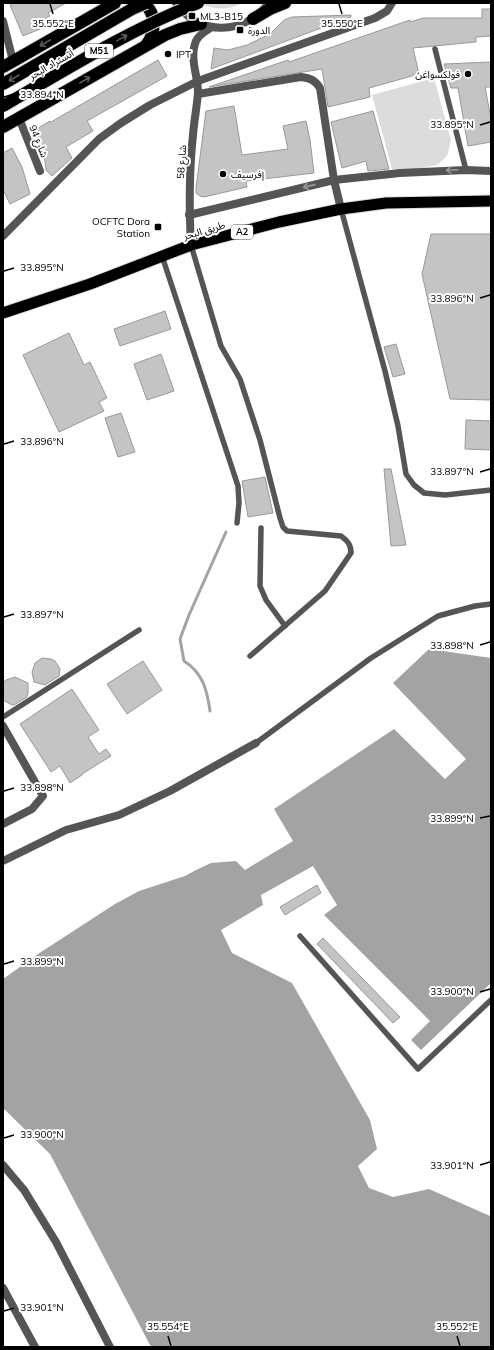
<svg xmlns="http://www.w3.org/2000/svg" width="494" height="1350" font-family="Mulish,'Noto Sans Arabic',sans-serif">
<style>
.green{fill:#dcdcdc}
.water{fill:#a3a3a3}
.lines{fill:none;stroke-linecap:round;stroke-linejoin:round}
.stream{stroke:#a3a3a3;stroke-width:3}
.building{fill:#c4c4c4;stroke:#999}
.trunk-casing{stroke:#dbdbdb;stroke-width:13}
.motorway-casing{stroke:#dbdbdb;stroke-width:14}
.service{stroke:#555;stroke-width:5.5}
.minor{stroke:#555;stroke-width:8}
.tertiary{stroke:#555;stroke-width:8}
.trunk{stroke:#000;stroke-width:11}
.motorway{stroke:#000;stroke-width:12}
.motorway-bridge-casing{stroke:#dbdbdb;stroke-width:14;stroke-linecap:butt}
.motorway-bridge{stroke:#000;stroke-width:12}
.oneway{stroke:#595959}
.oneway2{stroke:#999}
.ticks{fill:none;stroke:#000;stroke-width:1.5}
.poi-dot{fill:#000;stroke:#fff;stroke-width:1.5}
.labels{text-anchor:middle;stroke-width:4;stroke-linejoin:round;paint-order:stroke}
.shield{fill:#fff;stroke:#4c4c4c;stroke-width:1}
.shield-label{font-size:9px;font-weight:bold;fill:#000}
.poi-label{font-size:10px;fill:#000;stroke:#fff;text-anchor:start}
.street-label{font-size:10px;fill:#000;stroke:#fff}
.ticks-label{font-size:10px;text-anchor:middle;fill:#000;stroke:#fff;stroke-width:4;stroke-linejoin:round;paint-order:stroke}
</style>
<rect width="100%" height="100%" fill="#fff"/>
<g class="green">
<path d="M199,3H242C228,11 214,10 199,3Z"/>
<polygon points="434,78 451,141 447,156 437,165 410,170 392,169 372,95"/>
</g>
<polygon class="water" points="429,649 491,658 491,983 421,1050 411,1040 430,1021 324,915 337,905 313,866 261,895 263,905 221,930 232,953 292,983 370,1120 377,1149 358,1166 369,1188 393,1197 429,1189 490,1216 491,1216 491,1347 151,1347 50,1154 3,1108 3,979 41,952 115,904 139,891 185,876 196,870 211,863 236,861 245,870 293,841 274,809 394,729 445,779 466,759 393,683"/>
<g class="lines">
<path class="stream" d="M210,711C207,690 203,673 184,661L180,639L189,615L226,532"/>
</g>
<g class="building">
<polygon points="14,3 66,3 48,13 50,16 38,22 40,29 23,36 10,5"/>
<polygon points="482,9 491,9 491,36 476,37 476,42 413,48 419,74 369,88 370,97 328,107 322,69 209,87 288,60 289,62 410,20 410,22 423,18 482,18"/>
<polygon points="351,15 351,17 211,69 214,48 228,50 247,45 270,34 284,20 292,17"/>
<polygon points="158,60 167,76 87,121 93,131 66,147 72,158 52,176 46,170 44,154 31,132 50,121 51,122"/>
<polygon points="491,62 491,87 485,87 491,119 491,142 468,146 458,88 451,88 444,64"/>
<polygon points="234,106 242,155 288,149 283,126 306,121 310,140 314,173 246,181 247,187 204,197 200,196 196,193 196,188 206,111"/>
<polygon points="373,111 389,169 368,171 366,161 342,168 331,122"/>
<polygon points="12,148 22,167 30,194 10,204 3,190 3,153"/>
<polygon points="431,234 491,234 491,400 450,399 422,274"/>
<polygon points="165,311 171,329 120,346 114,329"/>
<polygon points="69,333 84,365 90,362 107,398 99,402 104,411 59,432 23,355"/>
<polygon points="396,344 405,374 393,377 384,347"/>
<polygon points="161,354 174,391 147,400 134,364"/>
<polygon points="121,413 135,452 118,457 105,418"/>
<polygon points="466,420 491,421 491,450 465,449"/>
<polygon points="384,469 391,469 406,545 391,546"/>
<polygon points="265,477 273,513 248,517 242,481"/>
<polygon points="42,658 51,659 55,661 60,669 59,676 45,685 34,682 32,672 35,663"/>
<polygon points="143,661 162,690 127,714 107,684"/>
<polygon points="15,677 28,683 28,693 27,697 14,705 12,705 3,700 3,683 6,680"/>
<polygon points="72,689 99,730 88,737 99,754 106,749 111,756 82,774 82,775 70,783 60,766 51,772 20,724"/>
<polygon points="317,885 321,893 285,915 280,907"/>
<polygon points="323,938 400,1017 393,1023 317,944"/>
</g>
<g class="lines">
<g class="trunk-casing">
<polyline id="trunk" points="3,313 90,284 191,245 279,222 341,209 386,203 491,201"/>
</g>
<g class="motorway-casing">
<g id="motorway">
<path d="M143,3C157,13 156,31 147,44"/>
<polyline points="253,19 270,9 285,3"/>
<polyline points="3,67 115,3"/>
<polyline points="3,127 165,35 180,29 201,24"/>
</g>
</g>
<g class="service">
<polyline points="435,49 466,170"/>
<polyline points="341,209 385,371 398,426 406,474 414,485 424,493 445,495 491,490"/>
<path d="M191,245L221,346L240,379L260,440L280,518L283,527L287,531L341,536C348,541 351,545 351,553L325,591L250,656"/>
<polyline points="162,256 238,486 239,503 237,523"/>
<polyline points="261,528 260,586 266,600 285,626"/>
<polyline points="3,717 139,630"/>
<polyline points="256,743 371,658 438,616 475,606 491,604"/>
<polyline points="300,936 418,1069 491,1000"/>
</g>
<g class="minor">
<path d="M198,94L301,77C310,78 315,80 320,88L334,180L341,209"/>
<polyline points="19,118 40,171"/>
<polyline points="3,236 99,139 121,123 150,105 198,81 375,18 387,11 392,3"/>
<polyline points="3,726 43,796 32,809 3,824"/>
<polyline points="3,861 66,830 119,815 170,791 256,743"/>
<polyline points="3,1165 24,1190 56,1242 110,1347"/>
<polyline points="3,1288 35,1347"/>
</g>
<g class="tertiary">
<path d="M176,3C199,37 245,35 269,3"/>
<polyline points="3,21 13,61"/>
<polyline points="189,215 334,180 400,173 466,170 491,171"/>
<path d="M191,245C189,208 189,172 193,135C194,121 197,107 198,92C198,75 189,58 196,41C199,34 206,31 212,27"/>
</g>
<use href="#trunk" class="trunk"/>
<use href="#motorway" class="motorway"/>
<g class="motorway-bridge-casing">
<g id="motorway-bridge">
<polyline points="3,84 132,9 146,3"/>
<path d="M3,106C67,69 129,30 198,3"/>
</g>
</g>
<use href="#motorway-bridge" class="motorway-bridge"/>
</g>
<defs><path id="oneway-shaft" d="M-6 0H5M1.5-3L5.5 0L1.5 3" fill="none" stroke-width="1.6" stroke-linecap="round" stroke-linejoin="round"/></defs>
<g class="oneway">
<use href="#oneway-shaft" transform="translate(122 38) rotate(-29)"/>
<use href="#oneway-shaft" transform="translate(45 43) rotate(150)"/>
<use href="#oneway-shaft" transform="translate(14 78) rotate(150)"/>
<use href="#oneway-shaft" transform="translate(85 80) rotate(-30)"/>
</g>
<g class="oneway2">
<use href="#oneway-shaft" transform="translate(452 170) rotate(177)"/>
<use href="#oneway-shaft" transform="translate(309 186) rotate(167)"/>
</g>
<path class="ticks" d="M50,4L53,14M339,4L342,14M4,97L14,94M480,125L490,122M4,271L14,268M480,298L490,295M4,444L14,441M480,472L490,469M4,617L14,614M480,645L490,642M4,791L14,788M480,818L490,816M4,964L14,961M480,992L490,989M4,1138L14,1135M480,1165L490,1162M4,1311L14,1308M168,1336L171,1346M457,1336L460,1346"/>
<g class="poi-dot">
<rect x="188" y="12" width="8" height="8" rx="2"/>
<rect x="236" y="26" width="8" height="8" rx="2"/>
<circle cx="168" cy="54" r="4"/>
<circle cx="468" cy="74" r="4"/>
<circle cx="223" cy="174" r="4"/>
<rect x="154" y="223" width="8" height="8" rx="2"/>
</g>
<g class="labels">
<g class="shield">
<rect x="85" y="44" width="28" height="14" rx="3"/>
<rect x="231" y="225" width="22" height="14" rx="3"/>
</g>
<g class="shield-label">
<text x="99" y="54">M51</text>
<text x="242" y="235">A2</text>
</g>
<g class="poi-label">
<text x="200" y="20">ML3-B15</text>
<text x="248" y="34">الدورة</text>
<text x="176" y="58">IPT</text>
<text x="460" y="78" text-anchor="end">فولكسواغن</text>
<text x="231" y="178">إفرسيف</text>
<text x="150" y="225" text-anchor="end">OCFTC Dora<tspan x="150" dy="12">Station</tspan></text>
</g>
<g class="street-label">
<text transform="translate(51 64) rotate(-30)" y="4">أتستراد البحر</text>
<text transform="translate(39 141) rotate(68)" y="4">شارع 94</text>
<text transform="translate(181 162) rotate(-86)" y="4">شارع 58</text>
<text transform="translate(204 230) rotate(-16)" y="4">طريق البحر</text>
</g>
</g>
<g class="ticks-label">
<text x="53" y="27">35.552°E</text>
<text x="342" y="27">35.550°E</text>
<text x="42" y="98">33.894°N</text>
<text x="452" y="128">33.895°N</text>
<text x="42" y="271">33.895°N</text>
<text x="452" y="302">33.896°N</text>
<text x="42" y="445">33.896°N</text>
<text x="452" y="475">33.897°N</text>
<text x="42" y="618">33.897°N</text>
<text x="452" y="649">33.898°N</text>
<text x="42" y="791">33.898°N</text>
<text x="452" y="822">33.899°N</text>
<text x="42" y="965">33.899°N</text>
<text x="452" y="995">33.900°N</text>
<text x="42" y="1138">33.900°N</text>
<text x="452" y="1169">33.901°N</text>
<text x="42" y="1311">33.901°N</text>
<text x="168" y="1330">35.554°E</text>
<text x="457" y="1330">35.552°E</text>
</g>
<rect width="494" height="1350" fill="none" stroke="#000000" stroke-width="8"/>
</svg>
